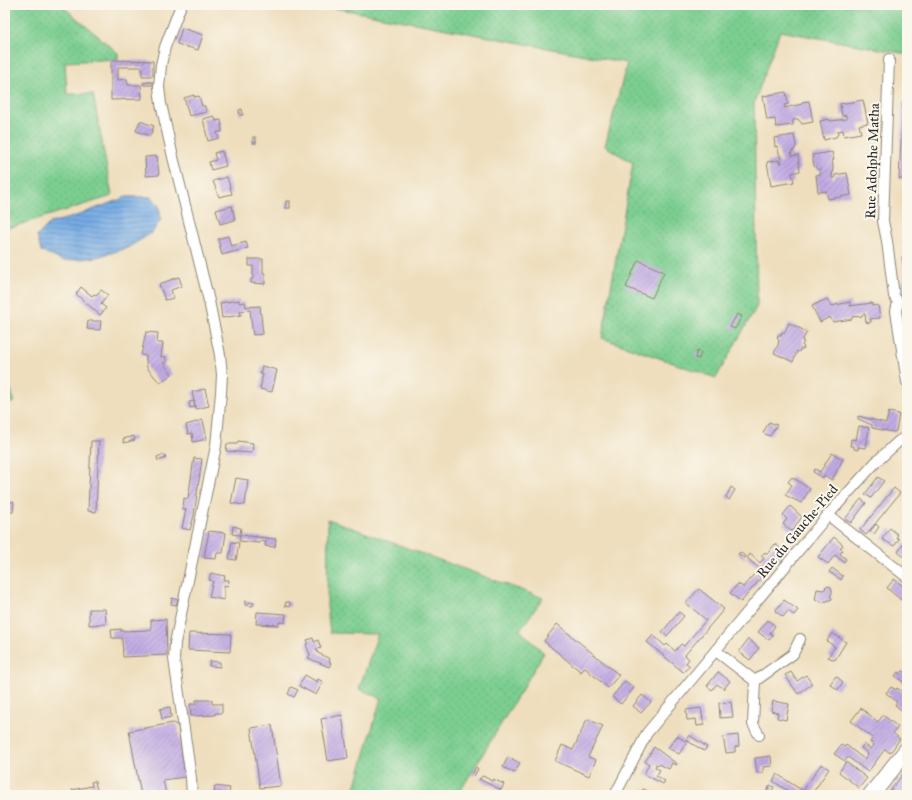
<svg xmlns="http://www.w3.org/2000/svg" width="912" height="800" font-family="'IM FELL Great Primer',serif">
<style>
.grass{fill:url(#grass-dots);stroke:#547c5e}
.water{fill:url(#water-rules);stroke:#506b88}
.building{fill:url(#building-hatch)}
.lines{fill:none;stroke-linecap:round;stroke-linejoin:round}
.minor-casing{stroke:#8c8474;stroke-width:12}
.primary-casing{stroke:#8c8474;stroke-width:18}
.minor{stroke:#fff;stroke-width:10}
.primary{stroke:#fff;stroke-width:16}
.labels{text-anchor:middle;stroke-width:4;stroke-linejoin:round;paint-order:stroke}
.street-label{font-size:14px;fill:#2b2b2b;stroke:#fbf7ec}
</style>
<defs>
<pattern id="grass-dots" width="8" height="8" patternUnits="userSpaceOnUse"><rect width="8" height="8" fill="#7cce90"/><path d="M2 2h.1M6 6h.1" fill="none" stroke="#6bb17c" stroke-width="1.8" stroke-linecap="round"/></pattern>
<pattern id="water-rules" width="6" height="5" patternUnits="userSpaceOnUse"><rect width="6" height="5" fill="#76abe4"/><path d="M0 2.5h6" fill="none" stroke="#618bb9"/></pattern>
<pattern id="building-hatch" width="6" height="6" patternUnits="userSpaceOnUse"><rect width="6" height="6" fill="#c1aae4"/><path d="M-1 1l2-2M0 6l6-6M5 7l2-2" fill="none" stroke="#9d8bb9"/></pattern>
</defs>
<rect width="100%" height="100%" fill="#fbf7ec"/>
<filter id="ink" filterUnits="userSpaceOnUse"><feTurbulence type="fractalNoise" baseFrequency=".025" numOctaves="2"/><feDisplacementMap in="SourceGraphic" scale="8" xChannelSelector="R" yChannelSelector="G"/><feConvolveMatrix kernelMatrix="1 2 1 2 8 2 1 2 1" color-interpolation-filters="sRGB"/></filter>
<filter id="wash" filterUnits="userSpaceOnUse"><feTurbulence type="fractalNoise" baseFrequency=".012" numOctaves="4" result="noise"/><feDisplacementMap in="SourceGraphic" scale="16" xChannelSelector="R" yChannelSelector="G"/><feGaussianBlur stdDeviation="0.9" result="paint"/><feColorMatrix in="noise" values="0 0 0 0 0 0 0 0 0 0 0 0 0 0 0 0 0 1.4 0 .05"/><feComposite in="paint" operator="in"/></filter>
<g filter="url(#wash)">
<rect width="100%" height="100%" fill="#eedebd"/>
<g class="grass">
<polygon points="11,5 61,5 118,53 118,59 65,62 67,94 93,94 112,196 5,229 5,8"/>
<polygon points="319,5 907,5 907,54 780,31 754,103 757,306 716,378 602,338 633,163 605,146 627,63"/>
<polygon points="5,367 14,402 5,405"/>
<polygon points="328,519 543,598 520,630 544,653 458,795 353,795 381,698 359,689 378,634 330,633 327,607"/>
</g>
<polygon class="water" points="126,197 151,197 159,206 161,219 152,233 127,248 97,257 63,261 41,251 37,236 50,223 73,217"/>
<g id="blocks">
<g class="building">
<polygon points="182,28 203,35 198,50 177,44"/>
<polygon points="111,60 153,61 153,76 142,76 142,67 118,67 118,80 127,79 128,85 141,85 142,99 111,100"/>
<polygon points="149,82 153,82 153,85 143,85 143,83"/>
<polygon points="786,92 788,104 784,105 785,108 802,104 802,102 809,101 813,122 802,124 798,119 793,120 793,125 776,127 775,119 767,120 763,96"/>
<polygon points="194,95 194,97 199,96 202,106 205,106 206,112 189,116 184,98"/>
<polygon points="863,100 868,123 859,125 861,133 844,136 843,130 838,131 838,134 836,137 824,140 820,121 829,119 830,121 847,119 846,115 842,116 840,104"/>
<polygon points="903,102 907,102 907,179 899,179"/>
<polygon points="242,109 243,115 240,115 239,110"/>
<polygon points="214,116 216,121 221,120 222,130 222,132 217,132 219,138 208,141 203,119"/>
<polygon points="140,121 154,126 150,136 136,131"/>
<polygon points="794,135 796,146 794,150 791,151 792,156 798,155 800,171 792,173 794,182 771,186 767,162 779,160 779,163 782,163 777,146 775,147 774,138"/>
<rect x="253" y="137" width="3" height="6"/>
<polygon points="222,151 226,166 211,170 209,162 216,160 214,153"/>
<polygon points="832,152 834,160 832,160 833,166 832,178 835,178 835,175 847,173 851,195 828,199 826,191 818,192 816,175 821,174 820,169 818,170 814,166 812,155"/>
<polygon points="157,156 159,175 146,176 145,157"/>
<polygon points="227,177 232,194 219,197 213,181"/>
<rect x="286" y="201" width="4" height="7"/>
<polygon points="232,206 235,220 220,224 216,210"/>
<polygon points="228,236 231,246 246,242 248,248 222,255 218,239"/>
<polygon points="907,256 907,267 904,268 902,257"/>
<polygon points="249,259 263,259 263,273 265,273 265,284 251,283 251,279 253,279 253,266 249,266"/>
<polygon points="638,260 664,272 652,298 626,287"/>
<polygon points="179,277 182,286 171,290 174,298 165,300 159,284"/>
<polygon points="907,280 907,284 903,285 902,281"/>
<polygon points="81,287 92,296 94,294 96,295 101,290 108,295 101,304 106,308 100,315 76,294"/>
<polygon points="827,299 831,306 850,302 850,306 872,303 872,306 878,305 880,318 870,319 871,322 869,323 866,322 865,314 862,315 862,316 852,317 852,319 833,322 830,317 820,322 812,306"/>
<polygon points="239,300 239,303 245,302 246,307 260,306 263,334 253,335 250,310 240,311 241,315 222,318 220,303"/>
<polygon points="737,314 742,316 735,329 730,327"/>
<polygon points="88,321 101,321 100,330 87,329"/>
<polygon points="789,323 807,332 802,341 804,342 802,345 804,347 803,349 800,349 799,352 797,351 793,362 774,353 779,343 778,343 779,340 777,338 778,335 781,335 782,332 784,333"/>
<polygon points="146,332 158,333 157,343 163,343 161,357 165,356 167,362 163,363 172,374 160,383 147,368 146,361 146,356 141,355"/>
<polygon points="697,351 701,352 699,359 695,358"/>
<polygon points="262,366 277,370 272,392 260,389 263,374 260,374"/>
<polygon points="205,389 209,406 196,409 192,392"/>
<polygon points="194,401 195,407 190,408 189,402"/>
<polygon points="889,412 899,414 896,431 893,432 872,428 872,425 858,419 858,416 886,423"/>
<polygon points="203,420 207,439 193,442 192,433 188,434 186,425"/>
<polygon points="769,422 777,425 770,436 763,433"/>
<polygon points="859,426 869,428 866,448 858,447 858,450 854,449 854,446 850,446 851,439 856,440"/>
<polygon points="134,436 135,440 124,443 123,439"/>
<polygon points="91,441 99,441 96,512 88,511"/>
<polygon points="238,441 253,443 252,453 226,451 227,444 237,444"/>
<polygon points="905,448 907,449 907,455 902,452"/>
<polygon points="832,453 843,459 832,480 824,475 823,478 813,472 815,469 820,472"/>
<polygon points="164,454 166,458 158,461 157,457"/>
<polygon points="194,458 202,459 194,515 190,530 182,528 186,509 183,509 184,498 188,499"/>
<polygon points="792,477 810,489 801,503 785,495 792,485 788,482"/>
<polygon points="878,477 884,481 871,498 865,494"/>
<polygon points="236,478 248,480 245,505 231,503"/>
<polygon points="731,487 735,490 729,500 726,497"/>
<polygon points="894,488 900,493 866,535 860,530"/>
<polygon points="861,499 866,503 851,523 845,519"/>
<polygon points="5,501 14,502 13,512 5,512"/>
<polygon points="790,506 802,517 796,525 794,530 791,531 783,524 787,519 783,515"/>
<polygon points="876,524 879,527 874,534 870,531"/>
<polygon points="233,526 241,528 240,535 232,534"/>
<polygon points="890,528 898,535 896,537 899,539 894,546 882,539"/>
<polygon points="209,531 226,533 223,553 217,553 216,559 204,558"/>
<polygon points="240,535 276,539 275,547 265,546 266,542 260,541 259,543 239,541"/>
<polygon points="834,537 843,545 840,549 843,550 840,554 846,559 844,562 835,555 828,564 818,557"/>
<polygon points="232,542 239,543 236,560 229,559"/>
<polygon points="905,542 907,543 906,559 898,552"/>
<polygon points="775,544 785,552 766,574 747,558 750,554 760,563 764,558 761,556 765,552 767,554"/>
<polygon points="740,552 746,557 744,558 738,554"/>
<polygon points="832,568 843,576 841,580 829,572"/>
<polygon points="211,573 225,576 224,580 229,580 228,586 224,585 224,600 209,597 213,581 209,580"/>
<polygon points="755,573 761,578 741,602 730,593 738,584 743,587"/>
<polygon points="894,579 907,589 907,598 905,601 902,598 901,600 887,588"/>
<polygon points="827,586 831,587 832,590 832,594 830,595 832,599 822,603 821,601 815,600 817,589 823,590 826,588 825,587"/>
<polygon points="699,589 724,609 685,655 689,659 686,663 690,666 683,672 647,642 653,635 665,646 667,644 675,651 681,644 684,646 706,620 686,603"/>
<polygon points="172,598 178,600 176,605 171,604"/>
<polygon points="784,600 798,610 794,615 788,611 783,617 775,611"/>
<polygon points="245,601 254,603 253,606 245,605"/>
<polygon points="286,602 290,602 290,607 285,606"/>
<polygon points="89,609 105,609 106,624 89,625"/>
<polygon points="257,612 286,614 285,623 279,622 279,625 256,624"/>
<polygon points="679,612 684,616 667,636 662,632"/>
<polygon points="166,619 167,655 123,657 122,638 112,638 111,630 121,629 121,631 151,630 151,620"/>
<polygon points="768,620 775,626 770,633 773,635 769,640 758,632"/>
<polygon points="557,624 619,675 608,688 585,668 581,672 544,641"/>
<polygon points="189,633 231,634 230,652 188,650"/>
<polygon points="832,633 846,642 835,660 828,657 835,647 827,641"/>
<polygon points="313,638 314,642 318,640 321,648 316,649 318,653 330,659 329,662 331,663 329,667 308,658 310,655 306,644 308,643 307,640"/>
<polygon points="748,639 759,648 750,660 739,652"/>
<polygon points="210,661 220,662 220,667 209,666"/>
<polygon points="903,671 907,674 907,685 895,676 898,672 900,674"/>
<polygon points="718,672 730,681 724,689 717,684 712,690 707,686"/>
<polygon points="791,672 797,681 806,675 812,684 798,694 785,675"/>
<polygon points="305,675 317,682 318,679 323,682 316,695 299,686"/>
<polygon points="836,676 843,682 838,690 830,684"/>
<polygon points="625,681 634,688 621,704 612,697"/>
<polygon points="291,687 298,690 294,697 288,694"/>
<polygon points="891,687 896,690 897,688 907,695 907,708 904,712 895,705 897,702 886,693"/>
<polygon points="642,695 651,702 641,713 633,706"/>
<polygon points="196,700 212,700 212,704 222,704 222,713 215,713 215,715 191,716 190,704 196,704"/>
<polygon points="773,701 789,704 786,720 777,718 778,713 771,711"/>
<polygon points="731,702 733,717 720,718 719,703"/>
<polygon points="170,707 171,717 162,719 160,709"/>
<polygon points="701,708 704,725 697,726 696,719 687,720 686,710"/>
<polygon points="861,708 878,722 883,715 898,727 893,733 900,739 890,753 885,749 868,772 848,757 845,761 834,754 841,745 844,747 846,745 864,759 868,754 861,748 864,744 871,749 874,745 870,742 873,738 851,721"/>
<polygon points="342,715 348,758 328,761 321,719"/>
<polygon points="587,719 603,726 588,757 596,760 589,776 555,761 562,745 573,750"/>
<polygon points="173,723 178,726 185,777 163,780 166,794 141,795 129,731"/>
<polygon points="272,725 281,786 260,788 251,728"/>
<polygon points="689,735 707,747 704,751 686,740"/>
<polygon points="738,735 739,746 735,747 735,752 726,753 723,737"/>
<polygon points="677,736 687,742 679,754 668,748"/>
<polygon points="654,747 677,764 676,765 672,763 669,769 659,764 659,765 656,764 655,767 660,770 656,776 665,781 663,784 644,774 649,764 645,762"/>
<polygon points="771,756 772,766 763,767 763,773 757,773 755,758"/>
<polygon points="508,757 520,763 515,773 503,767"/>
<polygon points="846,762 867,778 859,788 839,772"/>
<polygon points="821,764 829,769 811,795 794,795 773,781 777,774 803,791"/>
<polygon points="476,767 478,769 474,776 472,774"/>
<polygon points="903,774 907,777 907,795 887,795"/>
<polygon points="483,776 492,781 493,779 504,784 501,790 479,779"/>
<polygon points="95,781 98,795 73,795 72,790 92,786 91,782"/>
<polygon points="770,785 774,787 770,795 765,795"/>
<polygon points="215,786 230,788 229,793 214,792"/>
<polygon points="643,789 653,793 652,795 640,795"/>
</g>
</g>
</g>
<g filter="url(#ink)">
<use href="#blocks" fill-opacity="0" stroke="#8c8474" stroke-width="1"/>
<g class="lines">
<g class="minor-casing">
<g id="minor">
<polyline points="181,5 165,47 161,65 159,87 161,104 173,157 209,301 220,355 222,375 221,393 216,446 175,643 174,659 191,778 192,795"/>
<polyline points="889,59 883,221 887,241 894,296 898,302 896,311 907,382"/>
<polyline points="828,515 907,577"/>
<polyline points="716,651 755,681"/>
<polyline points="759,735 753,724 755,681 793,654 800,639"/>
<polyline points="615,795 647,733 828,515 875,463 899,441 907,436"/>
</g>
</g>
<g class="primary-casing">
<polyline id="primary" points="871,795 907,750"/>
</g>
<use href="#minor" class="minor"/>
<use href="#primary" class="primary"/>
</g>
</g>
<g class="labels">
<g class="street-label">
<text transform="translate(872 161) rotate(-88)" y="5">Rue Adolphe Matha</text>
<text transform="translate(797 531) rotate(-50)" y="5">Rue du Gauche-Pied</text>
</g>
</g>
<rect width="912" height="800" fill="none" stroke="#fbf7ec" stroke-width="20"/>
</svg>
